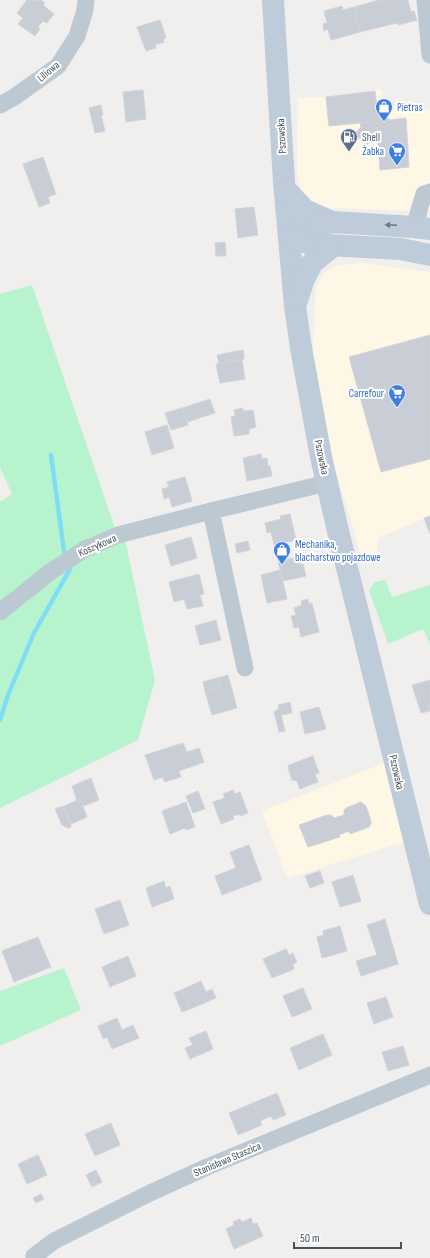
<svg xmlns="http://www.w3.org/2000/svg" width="430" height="1258" font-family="'Sofia Sans Condensed',sans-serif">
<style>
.commercial{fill:#fef7e5}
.green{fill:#b7f4ce}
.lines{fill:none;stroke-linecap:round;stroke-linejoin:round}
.stream{stroke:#7fddf5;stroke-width:4.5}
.building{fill:#c9cdd5;stroke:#d1d4db}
.minor{stroke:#bdc9d2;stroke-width:17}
.secondary{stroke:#becbd9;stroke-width:22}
.oneway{fill:#697683}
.labels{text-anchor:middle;stroke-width:4;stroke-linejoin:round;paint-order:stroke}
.street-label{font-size:11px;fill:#44525e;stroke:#fff}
.shop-label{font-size:11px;fill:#366cbe;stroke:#fff;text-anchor:start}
.service-label{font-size:11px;fill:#4e5e75;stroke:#fff;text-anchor:start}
</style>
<rect width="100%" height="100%" fill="#f1eeee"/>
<g class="commercial">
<polygon points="381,89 383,104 386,110 430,109 430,211 322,208 306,198 300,186 297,177 298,98 326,97"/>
<polygon points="362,263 430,272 430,516 378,538 377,559 369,562 359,554 356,536 329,451 313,351 316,287 323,274 337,265"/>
<polygon points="384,763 405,842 287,878 262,811"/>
</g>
<g class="green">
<polygon points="32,285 115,528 126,544 155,680 138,740 0,808 0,502 12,494 0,467 0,294"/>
<polygon points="385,580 392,597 430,585 430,645 423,629 388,644 369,590 375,582"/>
<polygon points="64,968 81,1010 0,1046 0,991"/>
</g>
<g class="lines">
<g class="stream">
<polyline points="51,455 64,551"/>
<polyline points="0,720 8,695 34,633 70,569"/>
</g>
</g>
<g class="building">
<polygon points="27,0 35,0 37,1 41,0 45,3 43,5 54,14 47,23 43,21 38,27 40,29 35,36 18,24 23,18 17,13"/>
<polygon points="379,0 408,0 411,12 414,11 417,20 398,25 397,23 360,32 354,7"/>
<polygon points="342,6 343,10 354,7 360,32 331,40 328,29 324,31 323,24 327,23 324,11"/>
<polygon points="160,20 166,38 163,39 164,42 155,45 156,48 146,51 137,27"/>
<polygon points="143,90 146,119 126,122 123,92"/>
<polygon points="375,91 377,108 384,114 374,126 370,122 329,126 326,97"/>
<polygon points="101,105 103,115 101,115 105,131 95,133 89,108"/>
<polygon points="383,114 390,120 406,118 409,167 380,170 377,128 374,126"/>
<polygon points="370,122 377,128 378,138 373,139 367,145 354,134 361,127 360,123"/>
<polygon points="43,157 56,194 48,197 50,203 39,207 23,164"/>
<polygon points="254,207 258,235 238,238 235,209"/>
<polygon points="225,242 226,256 216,256 215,243"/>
<polygon points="430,335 430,459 381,472 349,357"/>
<polygon points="243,350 244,359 219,364 217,355"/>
<polygon points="242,360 245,379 220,383 216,364"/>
<polygon points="210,399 215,413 187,422 182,408"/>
<polygon points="182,408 188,425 171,430 165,413"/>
<polygon points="243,408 243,411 253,410 256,427 249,429 249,434 234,436 231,417 235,416 234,410"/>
<polygon points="167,425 174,448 152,455 145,432"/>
<polygon points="261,454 262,459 267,458 268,466 270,466 272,476 247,481 243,458"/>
<polygon points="185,477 192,501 172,507 169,497 164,499 162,489 169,487 167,482"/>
<polygon points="290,514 296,540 274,545 271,532 267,533 265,523 281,519 280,516"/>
<polygon points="430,516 430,534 424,518"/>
<polygon points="191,537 197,558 171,566 165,545"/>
<polygon points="248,541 250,550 237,553 235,544"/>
<polygon points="299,557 301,565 303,564 306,576 283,581 278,561"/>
<polygon points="280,570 287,599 267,603 261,575"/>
<polygon points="199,574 204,594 200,595 203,606 187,609 184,599 174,602 169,582"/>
<polygon points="308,599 309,604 312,603 319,632 301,637 299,627 294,628 291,616 296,615 294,608 302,605 301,601"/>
<polygon points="216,620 221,640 200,645 195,626"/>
<polygon points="228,675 237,708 212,715 205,691 220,687 217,678"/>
<polygon points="217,678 220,687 205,691 203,682"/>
<polygon points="430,680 430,711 421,713 412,685"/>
<polygon points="290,702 292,713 281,715 285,731 279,732 274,712 279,708 278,705"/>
<polygon points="319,707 326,729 305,734 300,712"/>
<polygon points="183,743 187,752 199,748 204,762 179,771 181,777 165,782 162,777 154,780 145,755"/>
<polygon points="313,756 319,773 315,774 318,782 300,789 297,781 292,780 288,768 289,765"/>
<polygon points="91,778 99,800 83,806 80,799 77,801 72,786"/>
<polygon points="233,790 235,794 240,792 248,813 240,816 239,814 233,816 234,819 221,824 213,802 225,798 223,794"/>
<polygon points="198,791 205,809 193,813 186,796"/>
<polygon points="80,799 87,817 71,824 64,806"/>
<polygon points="186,802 195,827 186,830 185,828 170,834 162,811"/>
<polygon points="361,802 366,806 371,821 371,824 369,827 350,834 349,831 339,835 340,837 308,847 299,825 327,815 331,815 334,818 344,815 344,810 346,808"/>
<polygon points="63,806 70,823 71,827 67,828 62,825 55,809"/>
<polygon points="249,845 262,880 222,895 215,876 236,868 230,852"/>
<polygon points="320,871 324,883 310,888 305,876"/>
<polygon points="353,875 361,901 340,907 332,882"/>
<polygon points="164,881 166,888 170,886 174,899 152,907 146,888"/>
<polygon points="120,900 129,925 104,934 95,909"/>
<polygon points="385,919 398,964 361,976 356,961 377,955 367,925"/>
<polygon points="340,926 347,951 322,958 317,937 324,935 323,931"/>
<polygon points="38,937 51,967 14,982 2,951"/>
<polygon points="286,949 289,955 293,953 297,962 293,964 294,969 272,978 263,959"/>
<polygon points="128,956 136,976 110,987 102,967"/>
<polygon points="201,981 206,992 212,989 216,998 190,1009 181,990"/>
<polygon points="303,988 312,1009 292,1017 283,996"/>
<polygon points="181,990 190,1009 182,1012 174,993"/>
<polygon points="386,997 393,1017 374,1024 367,1003"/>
<polygon points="117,1018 122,1030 133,1025 139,1038 112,1049 107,1037 103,1039 98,1026"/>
<polygon points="206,1031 213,1049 190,1059 185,1048 193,1045 189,1038"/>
<polygon points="323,1034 332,1055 299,1070 290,1048"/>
<polygon points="403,1046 409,1065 388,1071 382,1052"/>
<polygon points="277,1093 286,1115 273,1120 271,1116 260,1121 253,1103"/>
<polygon points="253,1103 262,1125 238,1135 229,1113"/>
<polygon points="111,1123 120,1145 95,1156 85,1134"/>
<polygon points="38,1155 47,1175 27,1184 18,1164"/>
<polygon points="96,1170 102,1182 92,1187 86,1175"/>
<polygon points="41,1194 44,1199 36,1203 33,1198"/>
<polygon points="251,1218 253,1224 257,1223 263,1236 234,1249 226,1229 234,1225 233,1222 240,1219 242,1222"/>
</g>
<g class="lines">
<g class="minor">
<polyline points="425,0 430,55"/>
<polyline points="0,105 13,98 58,66 77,36 85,10 86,0"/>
<polyline points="414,227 424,194 430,192"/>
<polyline points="211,511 245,668"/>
<polyline points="0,612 50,572 85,549 118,535 211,511 327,483"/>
<polyline points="34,1258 34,1256 54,1241 150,1193 207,1167 430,1075"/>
</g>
<g class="secondary">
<polyline points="273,0 284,182 295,306 301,348 321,457 338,531 430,904"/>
<polyline points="285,189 305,210 332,222"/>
<polyline points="289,236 306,229 332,222 414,227 430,229"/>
<polyline points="289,236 310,244 401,249 430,255"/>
<polyline points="297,300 304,279 312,263 333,246"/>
</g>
</g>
<defs><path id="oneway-solid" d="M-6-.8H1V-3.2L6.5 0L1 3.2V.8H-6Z"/></defs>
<use class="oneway" href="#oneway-solid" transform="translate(391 225) rotate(-177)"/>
<defs>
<g id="shop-pin" transform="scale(0.9)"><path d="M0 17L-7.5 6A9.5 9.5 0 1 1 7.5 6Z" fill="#3f7fe0" stroke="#fff"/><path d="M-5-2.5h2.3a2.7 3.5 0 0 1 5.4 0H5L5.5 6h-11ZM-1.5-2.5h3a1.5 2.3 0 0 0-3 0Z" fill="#fff"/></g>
<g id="fuel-pin" transform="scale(0.9)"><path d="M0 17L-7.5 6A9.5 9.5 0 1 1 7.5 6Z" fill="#5c6f8a" stroke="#fff"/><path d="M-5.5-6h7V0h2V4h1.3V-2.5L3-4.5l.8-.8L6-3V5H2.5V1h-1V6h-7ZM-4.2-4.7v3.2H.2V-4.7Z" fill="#fff"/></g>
<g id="supermarket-pin" transform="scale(0.9)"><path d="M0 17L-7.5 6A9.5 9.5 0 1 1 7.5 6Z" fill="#3f7fe0" stroke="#fff"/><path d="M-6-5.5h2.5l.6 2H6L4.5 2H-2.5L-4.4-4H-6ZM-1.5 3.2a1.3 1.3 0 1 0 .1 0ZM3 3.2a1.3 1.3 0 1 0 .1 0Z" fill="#fff"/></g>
</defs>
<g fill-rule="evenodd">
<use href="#shop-pin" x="384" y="107"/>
<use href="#fuel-pin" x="349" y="137"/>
<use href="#supermarket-pin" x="397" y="151"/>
<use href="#supermarket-pin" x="397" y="393"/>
<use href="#shop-pin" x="282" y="550"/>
</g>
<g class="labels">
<g class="street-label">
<text transform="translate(48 71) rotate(-40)" y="4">Liliowa</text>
<text transform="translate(281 136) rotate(-93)" y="4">Pszowska</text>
<text transform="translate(322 457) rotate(78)" y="4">Pszowska</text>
<text transform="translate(97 545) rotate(-24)" y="4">Koszykowa</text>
<text transform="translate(397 772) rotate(77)" y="4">Pszowska</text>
<text transform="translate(227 1159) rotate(-23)" y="4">Stanisława Staszica</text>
</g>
<g class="shop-label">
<text x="397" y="111">Pietras</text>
<text x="384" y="155" text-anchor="end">Żabka</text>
<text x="384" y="397" text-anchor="end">Carrefour</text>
<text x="295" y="548">Mechanika,<tspan x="295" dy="13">blacharstwo pojazdowe</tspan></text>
</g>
<g class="service-label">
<text x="362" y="141">Shell</text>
</g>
</g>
<path d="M294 1242v6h107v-6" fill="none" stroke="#44525e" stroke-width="2"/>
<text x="300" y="1242" font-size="12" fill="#44525e" stroke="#ffffff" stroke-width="3" paint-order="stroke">50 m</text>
</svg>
